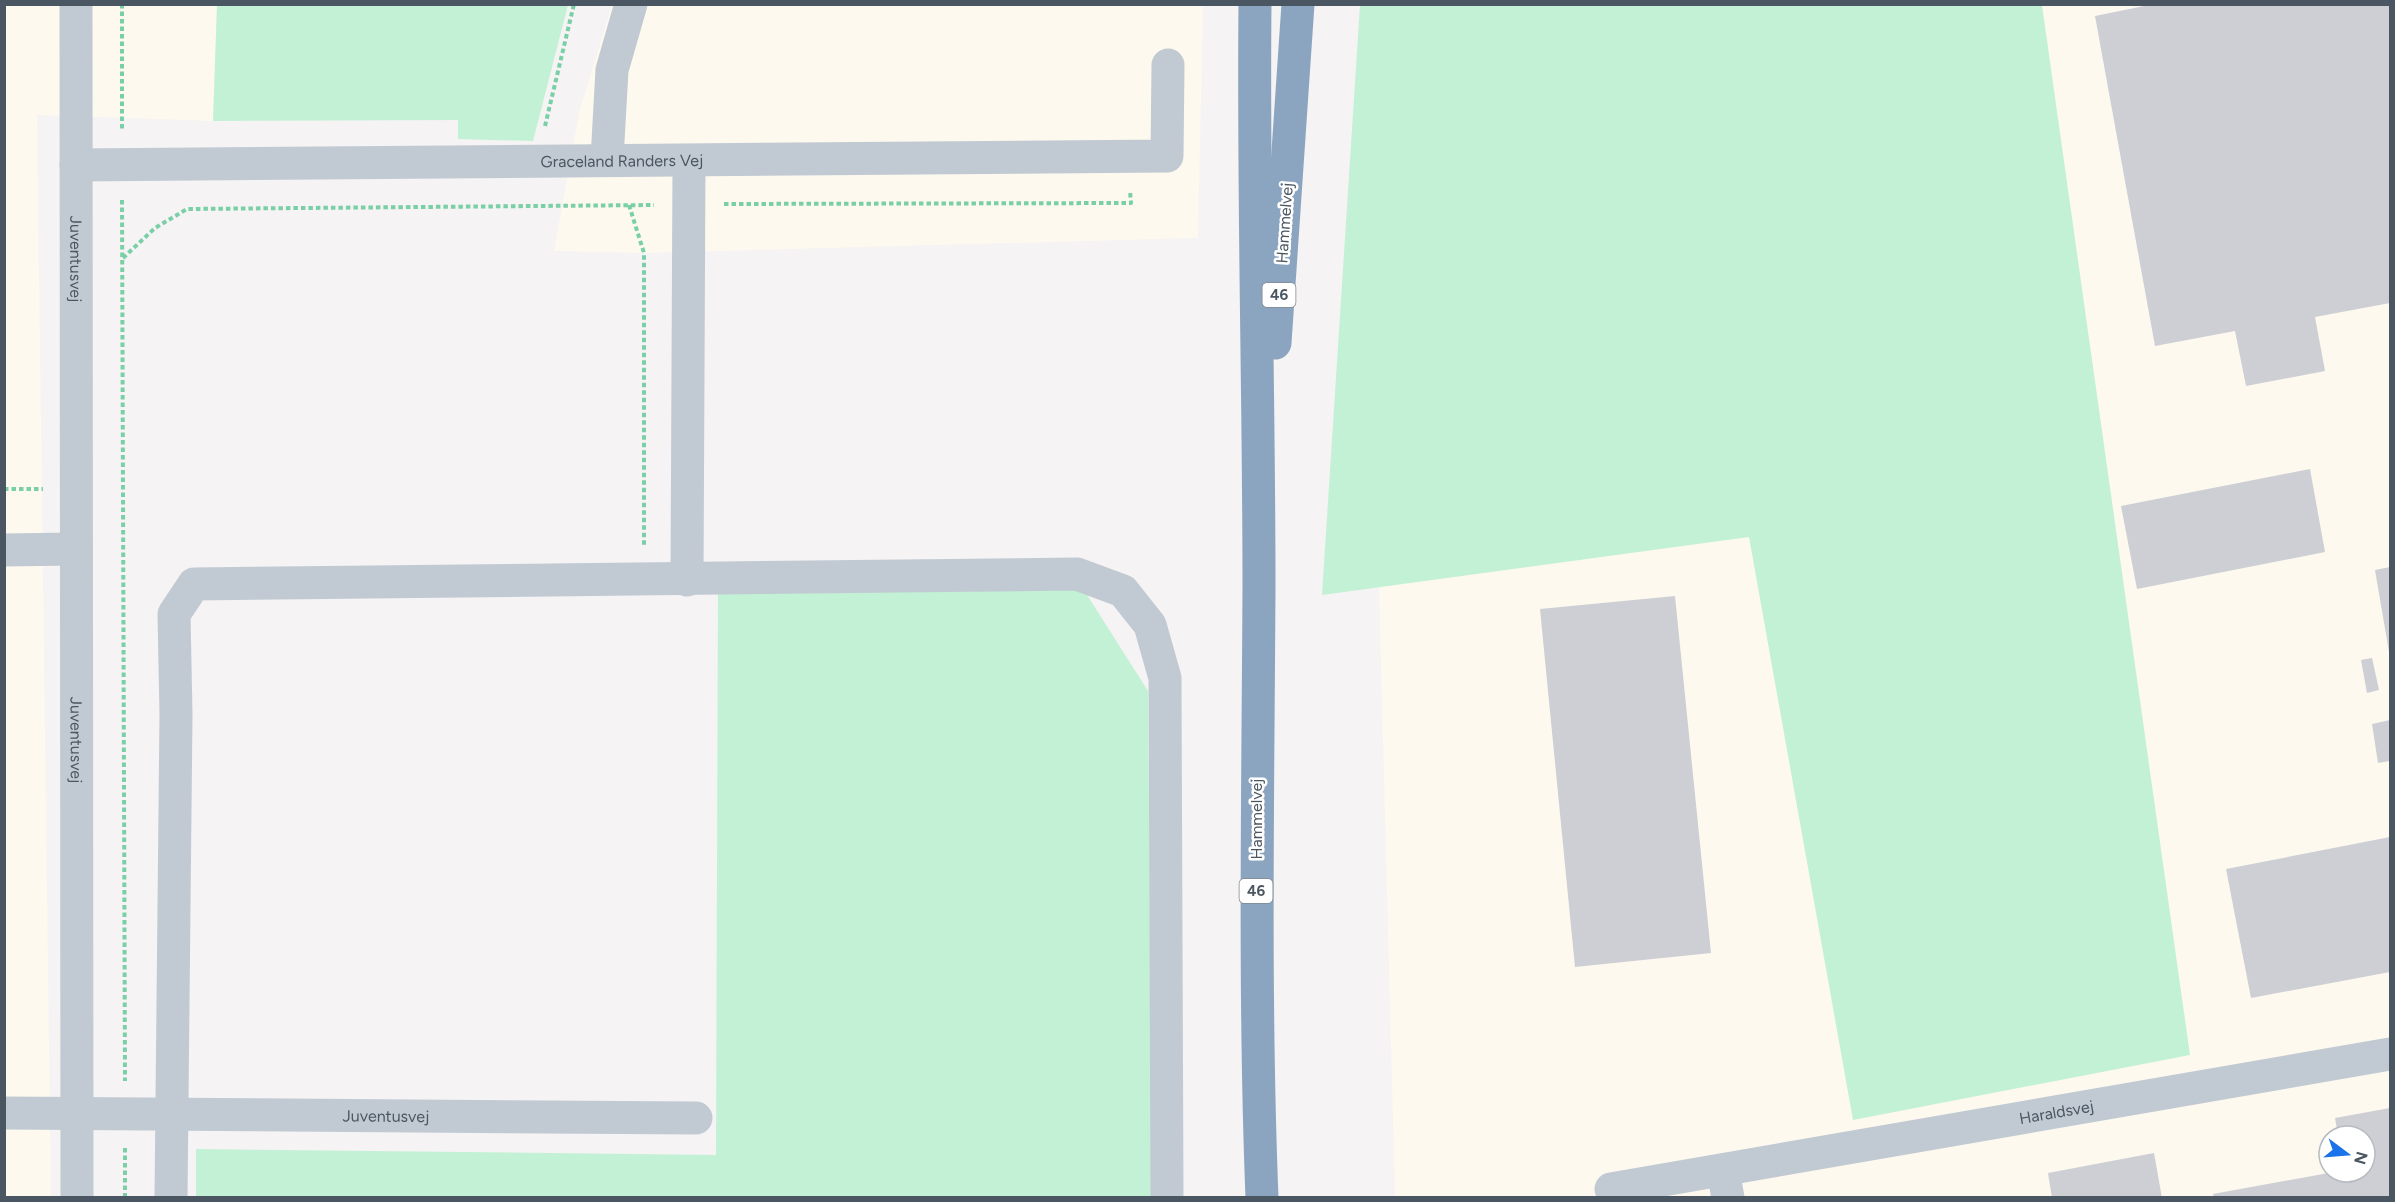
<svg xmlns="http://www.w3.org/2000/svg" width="2395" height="1202" font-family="Figtree,sans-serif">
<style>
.commercial{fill:#fdf9ef;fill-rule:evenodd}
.green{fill:#c3f1d5}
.building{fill:#cdcfd5}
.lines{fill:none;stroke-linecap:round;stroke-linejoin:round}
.path{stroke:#7ad0a6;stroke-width:4;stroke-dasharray:4.5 3;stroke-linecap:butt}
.minor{stroke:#c1cad2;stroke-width:33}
.highway{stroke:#8ba5c1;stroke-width:33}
.labels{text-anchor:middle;stroke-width:5;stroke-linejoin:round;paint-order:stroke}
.shield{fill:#fff;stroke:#808990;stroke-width:1.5}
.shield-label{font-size:15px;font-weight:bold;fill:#4a5661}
.street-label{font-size:16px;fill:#4a5661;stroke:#fff}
</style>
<rect width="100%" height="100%" fill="#f5f3f3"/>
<g class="commercial">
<polygon points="5,5 217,5 213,121 37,115 51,1197 5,1198"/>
<polygon points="612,5 1203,5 1198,238 644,253 554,251 579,113"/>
<path d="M1383,5H2390V1197H1395L1370,246ZM2329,1136H2365V1172H2329Z"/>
</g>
<g class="green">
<polygon points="217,5 217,4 568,5 533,141 458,139 458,120 213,121"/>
<polygon points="1360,5 2042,5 2190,1055 1853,1120 1749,537 1322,595"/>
<polygon points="1082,587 1148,691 1152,1197 196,1197 196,1149 716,1155 718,592"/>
</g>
<g class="building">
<polygon points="2154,4 2390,4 2390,303 2315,317 2325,371 2246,386 2235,331 2155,346 2095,16"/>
<polygon points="2310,469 2325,552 2137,589 2121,506"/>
<polygon points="2390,567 2390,652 2389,652 2375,570"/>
<polygon points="1675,596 1711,953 1575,967 1540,609"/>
<polygon points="2372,658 2379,690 2367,693 2361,660"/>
<polygon points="2390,720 2390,761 2378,763 2372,724"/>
<polygon points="2390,837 2390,972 2251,998 2226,869"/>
<polygon points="2390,1108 2390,1198 2214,1198 2213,1194 2334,1172 2365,1172 2365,1136 2338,1136 2335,1118"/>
<polygon points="2154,1153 2162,1198 2052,1198 2048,1173"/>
</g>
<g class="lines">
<g class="path">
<polyline points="122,4 122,130"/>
<polyline points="545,126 574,4"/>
<polyline points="122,200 125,1081"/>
<polyline points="724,204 1131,203 1130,191"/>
<polyline points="629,205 644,253 644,545"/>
<polyline points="123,258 155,228 187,209 654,205"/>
<polyline points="4,489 43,489"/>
<polyline points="125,1148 125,1198"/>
</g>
<g class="minor">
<path id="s1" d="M76,4L77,1198"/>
<polyline points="607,159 612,70 631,4"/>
<path id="s2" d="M76,165L1167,156L1168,65"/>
<polyline points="4,550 76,549"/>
<polyline points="687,580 689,162"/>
<path id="s3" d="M4,1113L696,1118"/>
<polyline points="1723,1170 1728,1198"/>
<path id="s4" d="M1611,1189L2390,1054"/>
<polyline points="171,1198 176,714 174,614 194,584 1077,574 1123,591 1150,625 1165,678 1167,1198"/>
</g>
<g class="highway">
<path d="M1255,4C1253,198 1259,392 1259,586C1258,790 1254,994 1262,1198"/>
<polyline points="1275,343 1298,4"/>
</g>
</g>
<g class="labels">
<g class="shield">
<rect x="1262.5" y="283" width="33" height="24" rx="4.5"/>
<rect x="1239.5" y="879" width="33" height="24" rx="4.5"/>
</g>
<g class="shield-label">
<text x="1279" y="300">46</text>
<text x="1256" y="896">46</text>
</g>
<g class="street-label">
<text dy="6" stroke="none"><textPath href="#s2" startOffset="546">Graceland Randers Vej</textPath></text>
<text transform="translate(1284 223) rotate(-86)" y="6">Hammelvej</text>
<text dy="6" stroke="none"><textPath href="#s1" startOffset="255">Juventusvej</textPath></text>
<text dy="6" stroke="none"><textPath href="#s1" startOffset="736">Juventusvej</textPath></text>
<text transform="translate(1256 819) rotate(-90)" y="6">Hammelvej</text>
<text dy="6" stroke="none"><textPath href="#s4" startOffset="452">Haraldsvej</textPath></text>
<text dy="6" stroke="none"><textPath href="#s3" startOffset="382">Juventusvej</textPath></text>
</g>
</g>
<rect width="2395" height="1202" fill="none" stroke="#4a5661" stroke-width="12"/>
<g transform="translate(2347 1154) rotate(106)"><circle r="28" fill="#ffffff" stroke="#b7bbc0" stroke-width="1.5"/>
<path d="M0-4.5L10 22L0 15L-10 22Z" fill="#1a73e8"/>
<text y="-9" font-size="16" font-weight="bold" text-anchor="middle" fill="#4a5661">N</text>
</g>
</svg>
